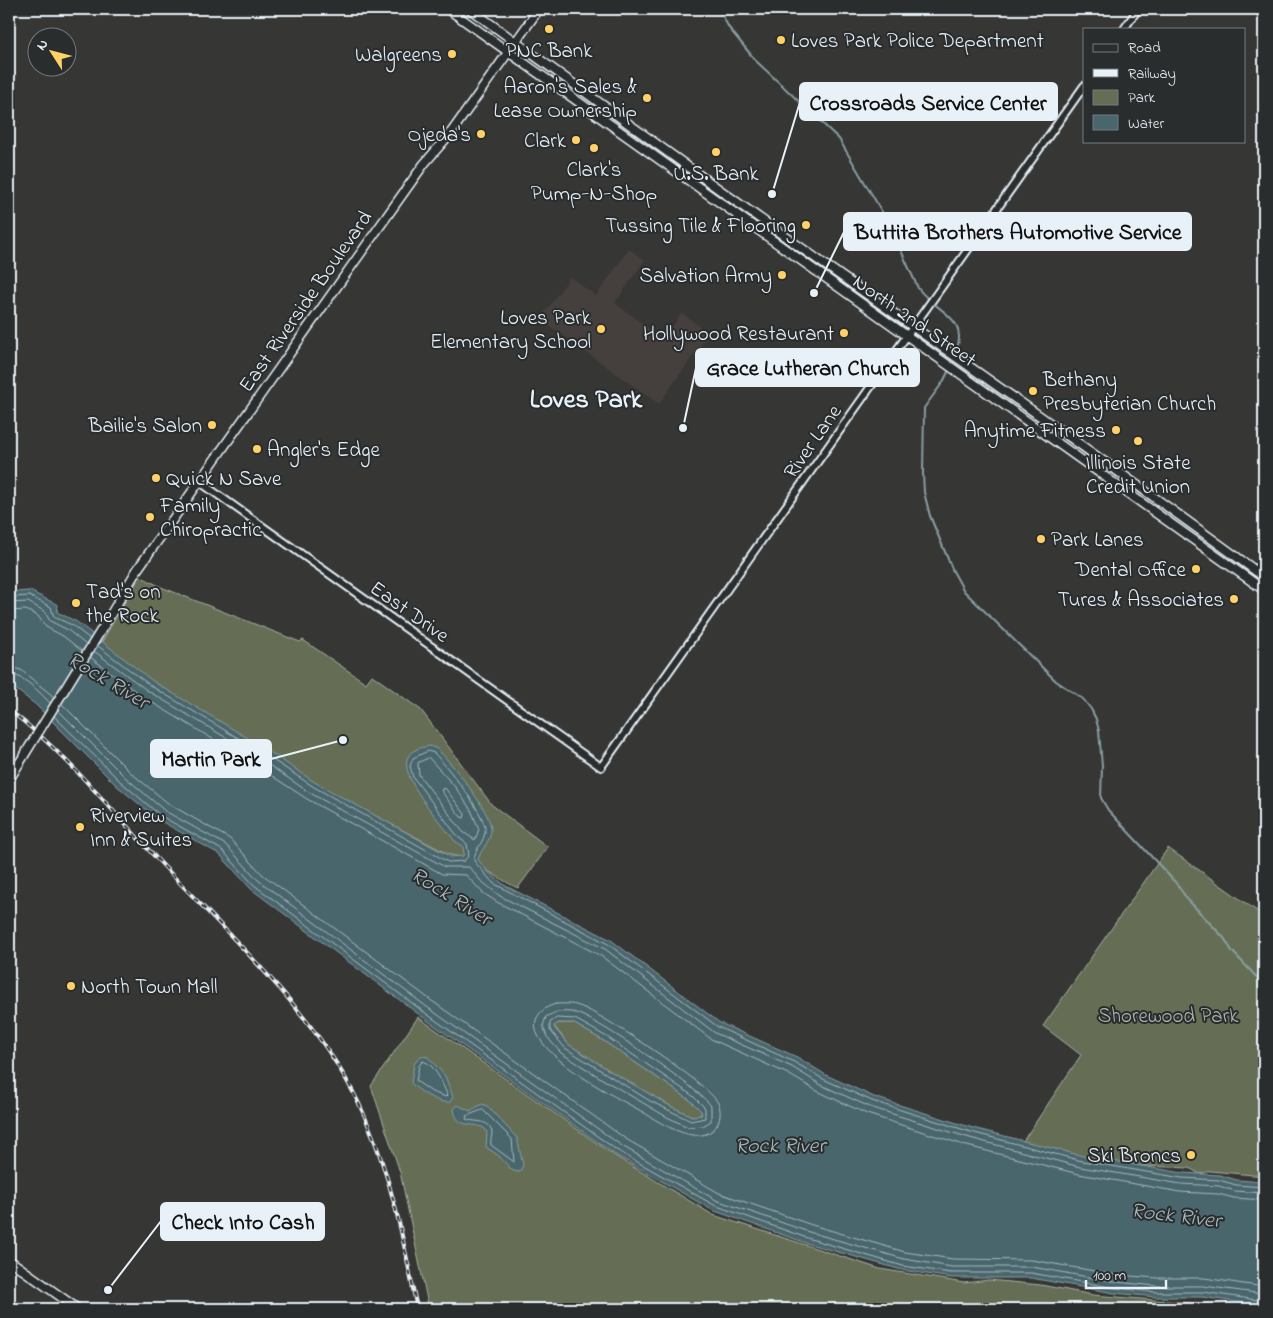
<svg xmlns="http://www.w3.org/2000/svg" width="1273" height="1318" font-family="'Indie Flower',sans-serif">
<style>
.built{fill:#45403c}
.green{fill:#656e54;stroke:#a6b0a6}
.water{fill:#49666c;stroke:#899ea4;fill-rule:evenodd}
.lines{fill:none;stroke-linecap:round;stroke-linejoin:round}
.shore{stroke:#a8b9c0;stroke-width:1}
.stream{stroke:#899ea4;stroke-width:2}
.tertiary-casing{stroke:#e8f1f8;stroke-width:10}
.primary-casing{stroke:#e8f1f8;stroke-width:11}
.tertiary{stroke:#2a2d2e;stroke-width:6}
.primary{stroke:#2a2d2e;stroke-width:8}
.rail-casing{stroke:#e8f1f8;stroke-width:4}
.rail{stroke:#2a2d2e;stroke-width:2;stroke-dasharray:5.5;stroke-linecap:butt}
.primary-bridge-casing{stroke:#e8f1f8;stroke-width:11;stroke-linecap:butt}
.primary-bridge{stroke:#2a2d2e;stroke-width:8}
.poi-dot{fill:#ffd166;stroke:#2a2d2e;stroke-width:2}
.labels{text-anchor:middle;stroke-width:4;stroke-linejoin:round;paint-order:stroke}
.poi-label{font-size:21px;fill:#e8f1f8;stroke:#2a2d2e;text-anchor:end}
.street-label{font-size:21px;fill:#e8f1f8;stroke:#2a2d2e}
.park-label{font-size:21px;fill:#adb6ae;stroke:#2a2d2e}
.water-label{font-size:22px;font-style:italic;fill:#a8b9c0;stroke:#2a2d2e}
.district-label{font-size:26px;font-weight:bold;fill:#e8f1f8;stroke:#2a2d2e}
.leader{fill:none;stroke:#e8f1f8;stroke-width:2}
.callout-dot{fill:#e8f1f8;stroke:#2a2d2e;stroke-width:2}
.callout{fill:#e8f1f8;stroke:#e8f1f8;stroke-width:2}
.callout-label{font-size:22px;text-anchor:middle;font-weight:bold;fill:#111}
</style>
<rect width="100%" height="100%" fill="#363634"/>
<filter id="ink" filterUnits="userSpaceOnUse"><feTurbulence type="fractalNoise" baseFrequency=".02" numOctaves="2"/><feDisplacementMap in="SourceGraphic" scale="10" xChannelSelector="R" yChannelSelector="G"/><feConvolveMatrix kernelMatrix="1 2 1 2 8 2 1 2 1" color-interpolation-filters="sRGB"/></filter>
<g filter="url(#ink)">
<polygon class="built" points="629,249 645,260 615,303 663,339 682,313 709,333 659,404 540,319 570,277 596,296"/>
<g class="green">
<path d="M140,576L161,587L300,642L303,640L366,683L372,675L421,710L492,805L548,847L518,888C495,878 475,858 450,855L318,786L187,705L100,645Z"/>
<polygon points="1168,848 1264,916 1264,1176 1210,1171 1200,1174 1189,1168 1104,1164 1023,1141 1081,1055 1043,1026"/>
<polygon points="418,1017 615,1156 713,1215 880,1269 964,1283 989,1280 1041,1285 1093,1295 1264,1309 429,1309 400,1172 371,1086"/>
<polygon points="558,1023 573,1023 604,1041 690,1100 701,1111 702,1115 692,1116 672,1107 610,1071 568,1044 554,1026"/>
</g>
<g class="water">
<path d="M9,578L13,592L30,591L58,605L57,612L77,622L154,682L256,743L316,783L451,857L463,856L464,854L463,846L455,841C443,825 395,774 409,755C413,749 423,747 430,746L437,749C450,761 491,811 491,829C491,842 481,848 478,860L488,872L506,886L611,940L720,1023L797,1057L826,1075L874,1097L973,1128L1083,1156L1183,1173L1220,1175L1237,1180L1264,1182V1306L1202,1297H1156L1114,1293L1031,1278H951L902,1270L806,1243L712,1210L616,1155L421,1016L251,889L219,854L159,820L117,786L36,705L9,684ZM558,1023H573L604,1041L690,1100L701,1111L702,1115L692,1116L672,1107L610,1071L568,1044L555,1029L554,1026Z"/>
<path d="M421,1056L428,1057L445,1076L453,1097L450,1102C438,1104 419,1091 411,1083L414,1064Z"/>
<path d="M482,1104L487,1106L517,1138L523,1165L520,1172L513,1171L499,1156L486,1147L487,1132L484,1128C473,1122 456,1129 454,1109L458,1105L470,1111Z"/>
</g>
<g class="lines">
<g class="shore">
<polyline points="9,595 13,597 29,596 51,607 54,617 72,625 90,639"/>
<polyline points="9,603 28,602 44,611 50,621 68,630 86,645"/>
<polyline points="9,611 26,610 38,616 46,627 63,636 82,651"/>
<path d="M98,646L151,686L253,747L314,787L448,862L464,861L469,855L467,844L458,837L413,777L410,766L413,758L428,751L434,753C446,765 486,814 485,830C485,843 474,848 474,861L493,883L608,944L718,1027L794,1062L823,1079L872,1101L971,1132L1082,1161L1182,1178L1219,1180L1236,1185L1264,1187"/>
<polyline points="94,651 148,691 250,752 310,793 445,867 469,867 480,880 500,896 605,949 715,1033 792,1067 821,1085 870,1107 970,1138 1080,1167 1181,1184 1219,1186 1235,1191 1264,1193"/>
<polyline points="90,657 143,697 246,759 307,799 442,874 466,875 483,893 497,902 601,956 711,1039 788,1074 817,1091 867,1114 967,1146 1079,1174 1180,1192 1218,1194 1234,1198 1264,1200"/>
<polyline points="9,667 21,670 54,697"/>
<path d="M9,674C24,675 40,693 50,703"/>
<polyline points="62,704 130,772 169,804 230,839 262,874 432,1001 626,1139 719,1193 812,1225 905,1252 953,1259 1032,1260 1117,1275 1157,1278 1204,1278 1264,1287"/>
<polyline points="58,710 125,777 165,811 226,845 258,880 427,1007 622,1146 716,1200 809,1232 904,1259 952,1267 1032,1267 1116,1282 1157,1286 1203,1286 1264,1294"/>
<polyline points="54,716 121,782 161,816 222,850 254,885 424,1012 618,1151 714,1205 807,1238 903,1266 951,1273 1031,1273 1115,1288 1156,1292 1203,1292 1264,1301"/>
<polygon points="429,758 456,788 471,810 479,829 475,840 463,832 419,775 418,763"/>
<polygon points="442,789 445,788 465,814 464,818 461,817 442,792"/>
<path d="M556,1004C563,1004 572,1003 579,1006C601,1013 709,1084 718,1103C721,1109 721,1118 717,1125C702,1150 660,1123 643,1112C619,1099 526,1052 536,1020C539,1011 548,1006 556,1004Z"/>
<path d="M557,1012C563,1012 571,1011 576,1013C597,1019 700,1089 711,1106V1121L703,1126L688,1127L667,1117L604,1080L561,1053L547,1037L543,1026L546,1017Z"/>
<polygon points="557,1018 575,1019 607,1037 693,1096 705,1108 705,1118 691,1121 650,1101 565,1048 550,1030 550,1023"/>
<path d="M423,1061C435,1064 442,1083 447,1094L446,1097L432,1092L416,1081L419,1066Z"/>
<path d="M483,1110L512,1139L514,1162L491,1145C490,1141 492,1136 492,1132C489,1118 474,1123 466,1119L467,1116Z"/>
</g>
<g class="stream">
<path d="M719,9L729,28L756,61L839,139L888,222L918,288C936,313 971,316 955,354"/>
<polyline points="950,368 943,382 924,408 923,474 924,492 930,516 953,571 964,591 1056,681 1083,699 1091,709 1096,719 1099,731 1102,766 1101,798 1108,810 1175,882 1188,900 1224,938 1232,951 1264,985"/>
</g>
<g class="tertiary-casing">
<g id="tertiary">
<polyline points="1124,29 1138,9"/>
<polyline points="200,482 601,767 1084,86"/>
</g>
</g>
<g class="primary-casing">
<g id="primary">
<polyline points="448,9 1264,590"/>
<path d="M470,9C553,69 636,130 720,190C901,320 1085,445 1264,577"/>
<polyline points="108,619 137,570 304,333 424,164 450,134 539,9"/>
<polyline points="9,780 20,762"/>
<polyline points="9,1260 78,1309"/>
</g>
</g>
<use href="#tertiary" class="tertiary"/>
<use href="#primary" class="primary"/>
<g class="rail-casing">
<path id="rail" d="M9,710C65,752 110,809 158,860C229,936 324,1020 365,1117C392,1179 404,1243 417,1309"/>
</g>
<use href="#rail" class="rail"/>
<g class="primary-bridge-casing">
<polyline id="primary-bridge" points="20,762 108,619"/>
</g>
<use href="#primary-bridge" class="primary-bridge"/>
</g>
</g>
<g class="poi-dot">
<circle cx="549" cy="29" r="5"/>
<circle cx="781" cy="40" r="5"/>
<circle cx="452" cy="54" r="5"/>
<circle cx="647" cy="98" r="5"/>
<circle cx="481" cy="134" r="5"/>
<circle cx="576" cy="140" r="5"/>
<circle cx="594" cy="148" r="5"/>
<circle cx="716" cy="152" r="5"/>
<circle cx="806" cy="225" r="5"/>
<circle cx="782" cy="275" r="5"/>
<circle cx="601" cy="329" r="5"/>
<circle cx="844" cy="333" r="5"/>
<circle cx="1033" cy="391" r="5"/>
<circle cx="212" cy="425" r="5"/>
<circle cx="1116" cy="430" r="5"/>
<circle cx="1138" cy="441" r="5"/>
<circle cx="257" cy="449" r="5"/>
<circle cx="156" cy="478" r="5"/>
<circle cx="150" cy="517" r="5"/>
<circle cx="1041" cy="539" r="5"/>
<circle cx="1196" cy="569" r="5"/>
<circle cx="1234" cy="599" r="5"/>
<circle cx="76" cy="603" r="5"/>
<circle cx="80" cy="827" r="5"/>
<circle cx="71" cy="986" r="5"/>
<circle cx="1191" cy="1155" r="5"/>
</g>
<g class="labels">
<g class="poi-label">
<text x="791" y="47" text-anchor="start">Loves Park Police Department</text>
<text x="549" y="57" text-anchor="middle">PNC Bank</text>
<text x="442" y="61">Walgreens</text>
<text x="637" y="93">Aaron's Sales &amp;<tspan x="637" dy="24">Lease Ownership</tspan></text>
<text x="471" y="141">Ojeda's</text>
<text x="566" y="147">Clark</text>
<text x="594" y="176" text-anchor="middle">Clark's<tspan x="594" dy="24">Pump-N-Shop</tspan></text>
<text x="716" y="180" text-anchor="middle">U.S. Bank</text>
<text x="796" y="232">Tussing Tile &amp; Flooring</text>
<text x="772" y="282">Salvation Army</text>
<text x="591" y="324">Loves Park<tspan x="591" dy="24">Elementary School</tspan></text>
<text x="834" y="340">Hollywood Restaurant</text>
<text x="1043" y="386" text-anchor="start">Bethany<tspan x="1043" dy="24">Presbyterian Church</tspan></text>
<text x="202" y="432">Bailie's Salon</text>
<text x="1106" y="437">Anytime Fitness</text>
<text x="267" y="456" text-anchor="start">Angler's Edge</text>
<text x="1138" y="469" text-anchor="middle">Illinois State<tspan x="1138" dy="24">Credit Union</tspan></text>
<text x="166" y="485" text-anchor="start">Quick N Save</text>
<text x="160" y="512" text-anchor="start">Family<tspan x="160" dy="24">Chiropractic</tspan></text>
<text x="1051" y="546" text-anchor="start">Park Lanes</text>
<text x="1186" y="576">Dental Office</text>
<text x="86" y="598" text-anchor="start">Tad's on<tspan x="86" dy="24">the Rock</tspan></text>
<text x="1224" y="606">Tures &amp; Associates</text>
<text x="90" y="822" text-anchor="start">Riverview<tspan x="90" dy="24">Inn &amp; Suites</tspan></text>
<text x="81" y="993" text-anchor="start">North Town Mall</text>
<text x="1181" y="1162">Ski Broncs</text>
</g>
<g class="street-label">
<text transform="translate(305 301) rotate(-55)" y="7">East Riverside Boulevard</text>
<text transform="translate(915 320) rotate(35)" y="7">North 2nd Street</text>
<text transform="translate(812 441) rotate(-55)" y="7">River Lane</text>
<text transform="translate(410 611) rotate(35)" y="7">East Drive</text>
</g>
<g class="park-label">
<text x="1168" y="1022">Shorewood Park</text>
</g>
<g class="water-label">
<text transform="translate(109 679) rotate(31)" y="8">Rock River</text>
<text transform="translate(452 895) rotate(32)" y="8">Rock River</text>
<text x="780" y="1152">Rock River</text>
<text transform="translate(1176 1214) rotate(7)" y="8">Rock River</text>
</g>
<g class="district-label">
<text x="586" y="407">Loves Park</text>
</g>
</g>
<path class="leader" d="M772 194L800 102M814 293L844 232M683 428L696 368M343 740L271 759M108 1290L161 1221"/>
<g class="callout-dot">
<circle cx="772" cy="194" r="5"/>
<circle cx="814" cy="293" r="5"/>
<circle cx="683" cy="428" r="5"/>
<circle cx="343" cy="740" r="5"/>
<circle cx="108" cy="1290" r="5"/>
</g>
<g class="callout">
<rect x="800" y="83" width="257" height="37" rx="5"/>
<rect x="844" y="213" width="347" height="37" rx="5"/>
<rect x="696" y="349" width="223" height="37" rx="5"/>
<rect x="151" y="740" width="120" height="37" rx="5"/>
<rect x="161" y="1203" width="163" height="37" rx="5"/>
</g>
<g class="callout-label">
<text x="928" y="110">Crossroads Service Center</text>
<text x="1018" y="239">Buttita Brothers Automotive Service</text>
<text x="808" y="375">Grace Lutheran Church</text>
<text x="211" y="766">Martin Park</text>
<text x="243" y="1229">Check Into Cash</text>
</g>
<rect width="1273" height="1318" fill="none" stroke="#2a2d2e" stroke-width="30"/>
<rect x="15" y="15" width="1243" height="1288" fill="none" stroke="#e8f1f8" stroke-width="2" filter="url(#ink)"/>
<rect x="1083" y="28" width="162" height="115" fill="#2a2d2e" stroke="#767b7f"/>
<rect x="1093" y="44" width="25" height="8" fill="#2a2d2e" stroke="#767b7f"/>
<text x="1128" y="52" font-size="15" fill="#e8f1f8">Road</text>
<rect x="1093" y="69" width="25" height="8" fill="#e8f1f8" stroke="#767b7f"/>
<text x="1128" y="78" font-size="15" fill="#e8f1f8">Railway</text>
<rect x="1093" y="90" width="25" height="15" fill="#656e54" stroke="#767b7f"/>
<text x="1128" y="102" font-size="15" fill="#e8f1f8">Park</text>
<rect x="1093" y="115" width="25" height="15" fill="#49666c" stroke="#767b7f"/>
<text x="1128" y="128" font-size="15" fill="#e8f1f8">Water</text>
<g transform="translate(52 52) rotate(306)"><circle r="24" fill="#2a2d2e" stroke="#767b7f"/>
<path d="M0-4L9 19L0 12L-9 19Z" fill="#ffd166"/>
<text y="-8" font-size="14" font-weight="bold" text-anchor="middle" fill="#e8f1f8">N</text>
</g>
<path d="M1086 1280v8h80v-8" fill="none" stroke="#e8f1f8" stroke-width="2.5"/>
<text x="1093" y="1280" font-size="15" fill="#e8f1f8" stroke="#2a2d2e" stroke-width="4" paint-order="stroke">100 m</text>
</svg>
